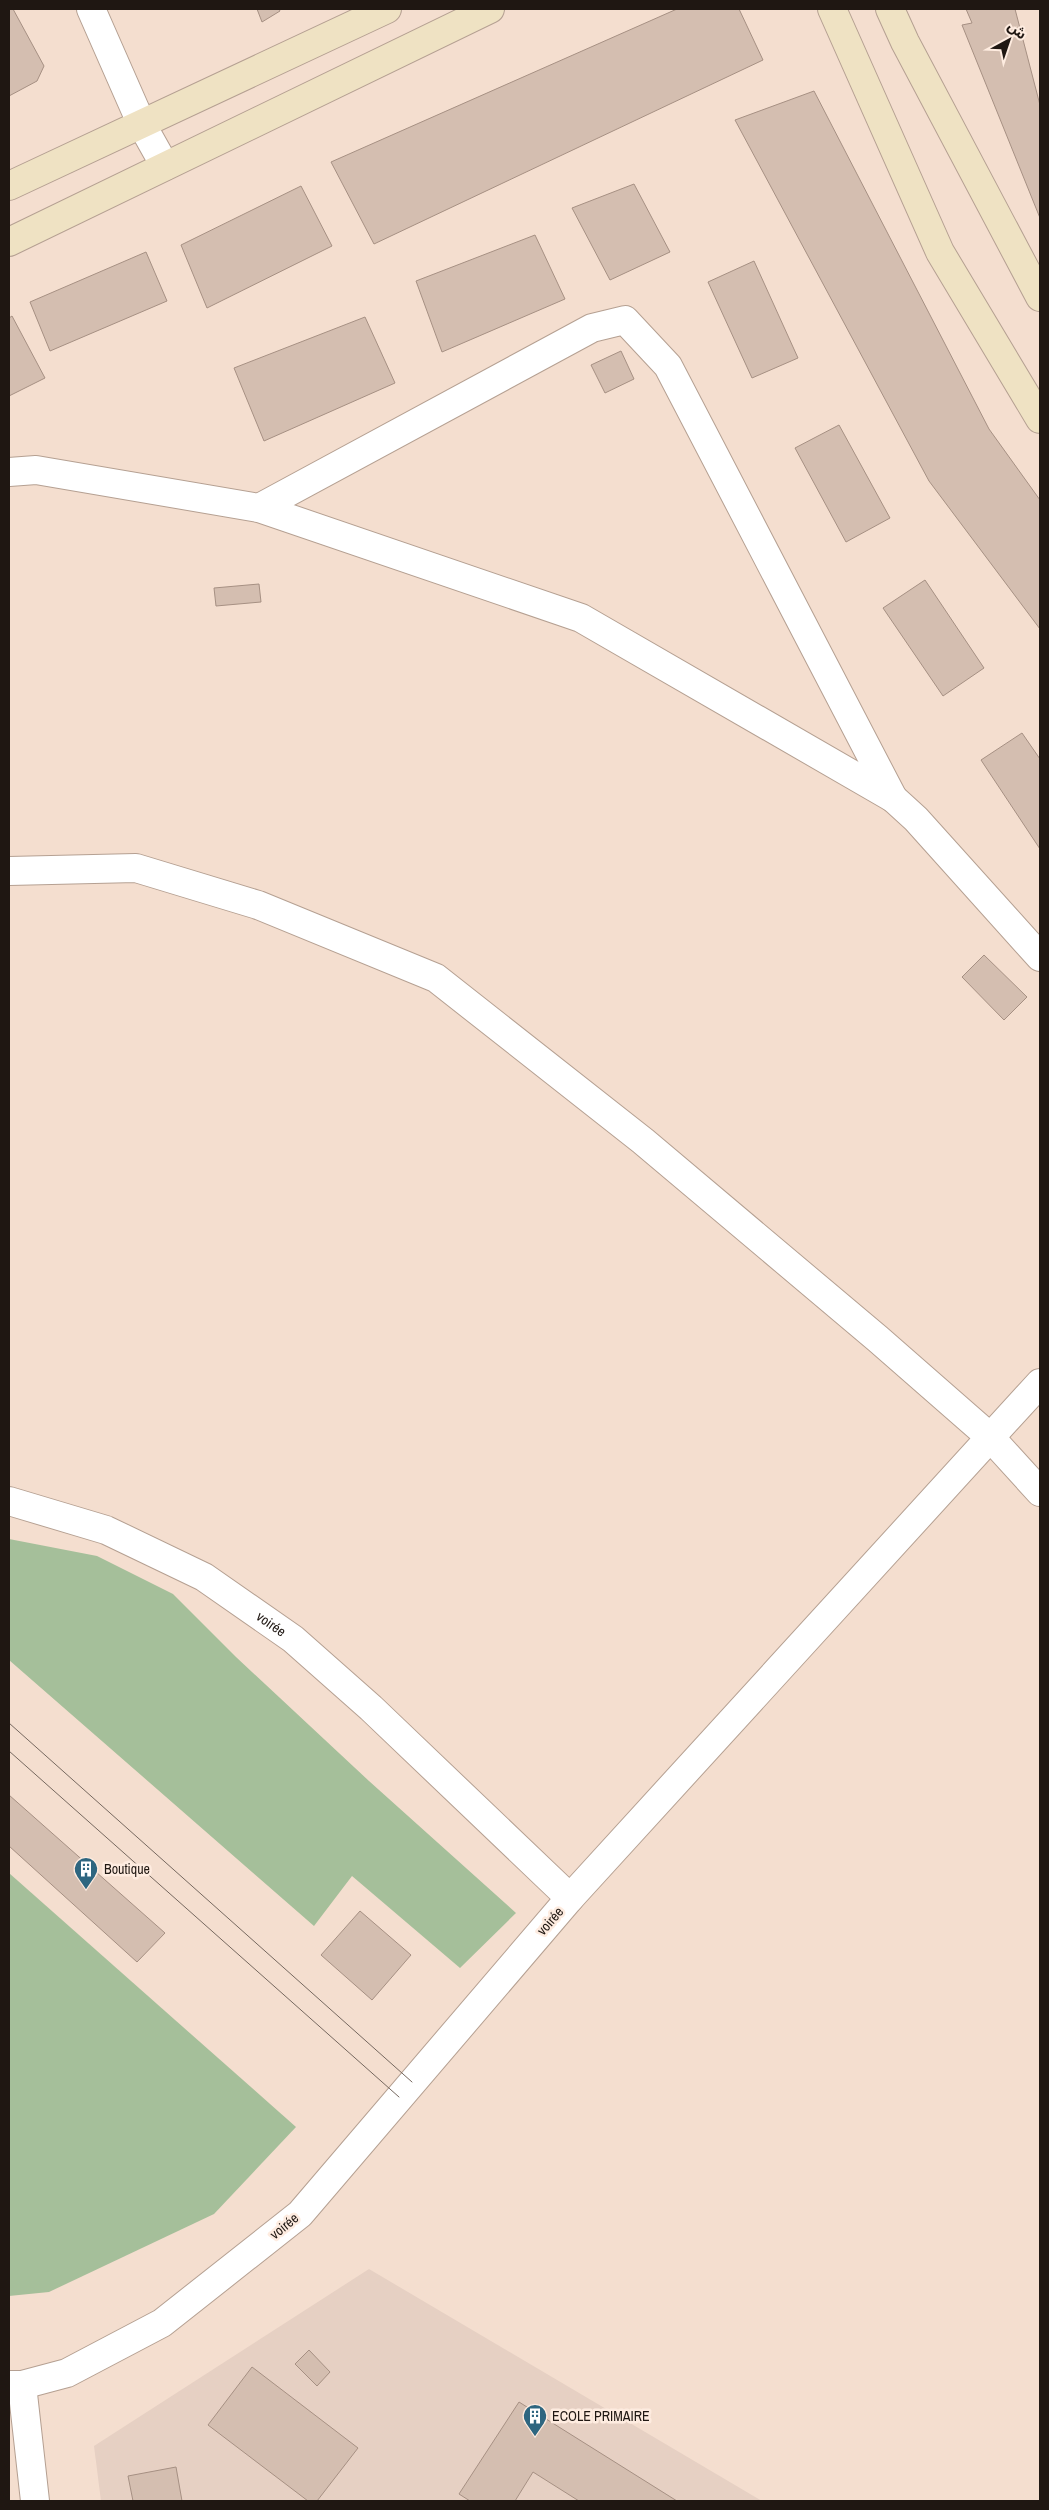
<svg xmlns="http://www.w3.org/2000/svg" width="1049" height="2510" font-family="'Archivo Narrow','Noto Sans Arabic',sans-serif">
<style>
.education{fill:#e6d0c3}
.green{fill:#a5bf9a}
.building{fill:#d4beb0;stroke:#a69083}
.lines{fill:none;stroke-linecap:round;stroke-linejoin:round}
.minor-casing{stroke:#b5a092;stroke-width:30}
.secondary-casing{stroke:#b5a092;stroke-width:30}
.minor{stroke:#fff;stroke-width:28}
.secondary{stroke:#efe2c3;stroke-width:28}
.tram{stroke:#76685f;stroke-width:1}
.labels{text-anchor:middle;stroke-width:5;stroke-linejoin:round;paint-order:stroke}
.street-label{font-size:14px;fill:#1f1712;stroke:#feece0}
.poi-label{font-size:14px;fill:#1f1712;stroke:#feece0;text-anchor:start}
</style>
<rect width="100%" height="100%" fill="#f4decf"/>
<polygon class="education" points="369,2269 762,2501 101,2501 94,2446"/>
<g class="green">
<polygon points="9,1539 97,1556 173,1594 236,1657 369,1781 516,1913 460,1968 352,1876 314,1926 9,1660"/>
<polygon points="9,1873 296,2127 214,2214 49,2292 9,2296"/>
</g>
<g class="building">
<polygon points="9,9 13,9 44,66 37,81 9,96"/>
<polygon points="257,9 279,9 280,11 262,22"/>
<polygon points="677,9 739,9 763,60 374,244 331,162"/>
<polygon points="966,9 1015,9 1040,105 1040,218 962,25 972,23"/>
<polygon points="814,91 989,429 1040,500 1040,629 929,481 735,120"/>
<polygon points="634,184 670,252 610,280 572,208"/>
<polygon points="301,186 332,246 207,308 181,245"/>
<polygon points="535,235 565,299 442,352 416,281"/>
<polygon points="146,252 167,301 50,351 30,302"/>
<polygon points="754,261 798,358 752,378 708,282"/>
<polygon points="12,316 45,378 9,396 9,318"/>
<polygon points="365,317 395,383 264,441 234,368"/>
<polygon points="621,351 634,379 605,393 591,365"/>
<polygon points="839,425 890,518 846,542 795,448"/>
<polygon points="925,580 984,668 943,696 883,608"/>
<polygon points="259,584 261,602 216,606 214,588"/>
<polygon points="1022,733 1040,759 1040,849 981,760"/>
<polygon points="984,955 1027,997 1004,1020 962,977"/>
<polygon points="9,1795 165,1933 137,1962 9,1846"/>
<polygon points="360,1911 411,1955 372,2000 321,1955"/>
<polygon points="309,2350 330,2372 317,2386 295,2364"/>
<polygon points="252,2367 358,2448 317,2501 308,2501 208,2425"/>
<polygon points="519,2402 677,2501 579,2501 533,2472 515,2501 470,2501 459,2494"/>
<polygon points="176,2467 182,2501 133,2501 128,2476"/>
</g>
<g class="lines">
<g class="minor-casing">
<g id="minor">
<polyline points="91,9 142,125 165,166"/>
<polyline points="9,472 36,470 259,508 581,618 893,798 916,819 1040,957"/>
<polyline points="259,508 592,328 625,320 668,366 893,798"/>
<polyline points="9,871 136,868 258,905 436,978 643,1141 878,1339 990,1437 1040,1492"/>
<path id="s1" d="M9,1501L106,1530L204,1577L293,1639L371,1708L570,1898L300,2214L162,2323L67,2373L22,2385H9"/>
<polyline points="570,1898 1040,1383"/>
<polyline points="22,2385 35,2501"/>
</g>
</g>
<g class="secondary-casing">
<g id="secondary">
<polyline points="832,9 940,252 1040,419"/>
<polyline points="890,9 905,42 1040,297"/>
<polyline points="9,186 387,9"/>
<polyline points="9,242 490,9"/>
</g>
</g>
<use href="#minor" class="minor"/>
<use href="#secondary" class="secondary"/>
<g class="tram">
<polyline points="9,1723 412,2082"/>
<polyline points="9,1751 399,2097"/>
</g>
</g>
<defs>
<g id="building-pin" transform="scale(1.25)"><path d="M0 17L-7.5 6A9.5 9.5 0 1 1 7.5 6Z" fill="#2e6680" stroke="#feece0"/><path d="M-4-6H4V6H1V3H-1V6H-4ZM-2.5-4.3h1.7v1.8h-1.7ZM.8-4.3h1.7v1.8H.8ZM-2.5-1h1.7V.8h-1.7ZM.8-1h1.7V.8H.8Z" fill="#fff"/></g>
</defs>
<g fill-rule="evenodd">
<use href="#building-pin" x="86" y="1869"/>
<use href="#building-pin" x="535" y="2416"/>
</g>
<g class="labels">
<g class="street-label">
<text dy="5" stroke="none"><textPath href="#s1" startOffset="292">voirée</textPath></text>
<text transform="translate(550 1921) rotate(-49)" y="5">voirée</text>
<text transform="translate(284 2226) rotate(-39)" y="5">voirée</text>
</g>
<g class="poi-label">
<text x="104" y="1874">Boutique</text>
<text x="552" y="2421">ECOLE PRIMAIRE</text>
</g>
</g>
<rect width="1049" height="2510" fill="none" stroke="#1f1712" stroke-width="20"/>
<g transform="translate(1009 40) rotate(40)" stroke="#feece0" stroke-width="4" paint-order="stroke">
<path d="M0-4L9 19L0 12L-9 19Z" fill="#1f1712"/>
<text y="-8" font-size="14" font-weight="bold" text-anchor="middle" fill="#1f1712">ش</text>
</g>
</svg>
